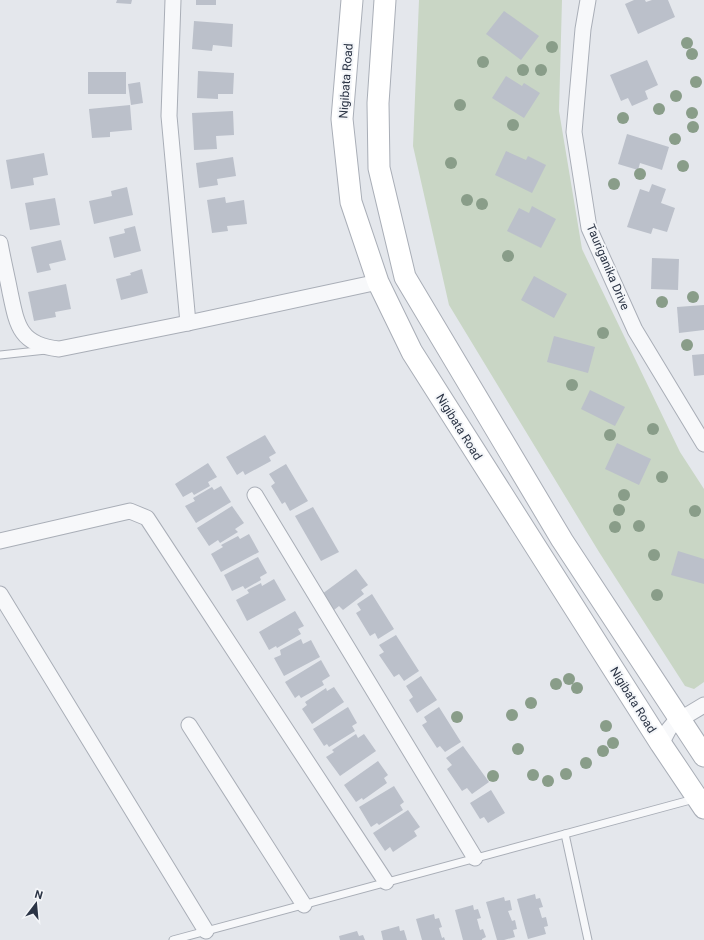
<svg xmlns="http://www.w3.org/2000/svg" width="704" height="940" font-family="Roboto,sans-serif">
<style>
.green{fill:#c9d6c5}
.building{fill:#bbc0ca}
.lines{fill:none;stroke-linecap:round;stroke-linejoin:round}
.lane-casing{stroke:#a9aeb7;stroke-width:9}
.street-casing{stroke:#a9aeb7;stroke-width:17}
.secondary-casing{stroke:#a9aeb7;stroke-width:23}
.lane{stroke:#f7f8fa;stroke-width:7}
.street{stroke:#f7f8fa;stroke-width:15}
.secondary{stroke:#fff;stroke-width:21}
.tree{fill:#899d89}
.labels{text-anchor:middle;stroke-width:4;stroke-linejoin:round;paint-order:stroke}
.street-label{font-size:12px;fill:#2b3445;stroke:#f4f6f9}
</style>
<rect width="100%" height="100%" fill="#e4e7ec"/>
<polygon class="green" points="419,0 562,0 559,111 582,249 680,452 704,489 704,682 694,689 685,686 599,552 449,305 413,146"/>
<g class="building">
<polygon points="117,0 132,0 131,4 116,3"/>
<rect x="196" y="0" width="20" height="5"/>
<polygon points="634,0 645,0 646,2 652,0 668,0 675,17 638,34 625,4"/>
<polygon points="504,11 539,36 521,60 486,34"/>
<polygon points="194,21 233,24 232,47 213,45 212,51 192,49"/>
<polygon points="647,60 658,85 645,91 648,99 632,106 628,98 621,101 610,75"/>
<polygon points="198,71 234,73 233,94 218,94 218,99 197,98"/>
<rect x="88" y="72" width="38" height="22"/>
<polygon points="506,76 522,86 524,83 540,93 524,118 492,98"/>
<polygon points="140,82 143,103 131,105 128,84"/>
<polygon points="130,105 132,130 110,132 110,137 92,138 89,109"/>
<polygon points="233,111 234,135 216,136 217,149 194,150 192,113"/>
<polygon points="627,134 669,147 662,170 640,163 638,170 618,164"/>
<polygon points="506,151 526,160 528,156 546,165 532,193 495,175"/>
<polygon points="44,153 48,175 33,178 34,185 11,189 6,160"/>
<polygon points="233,157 236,176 217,179 218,185 199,188 196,163"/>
<polygon points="652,184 666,189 661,203 675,208 667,232 653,228 651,234 627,227 640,189 649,192"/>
<polygon points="127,187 133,215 94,224 89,201 112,196 111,191"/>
<polygon points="225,197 226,203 244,200 247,224 227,226 228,231 212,233 207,200"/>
<polygon points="55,198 60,225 30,230 25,203"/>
<polygon points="532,206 556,219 541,248 507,231 519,208 529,213"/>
<polygon points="135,226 141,251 114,258 109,237 125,233 124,229"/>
<polygon points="61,240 66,260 49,264 51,270 37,273 31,247"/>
<polygon points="652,258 679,259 678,290 651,289"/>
<polygon points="142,269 148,293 121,300 116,279 131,275 130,273"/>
<polygon points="534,276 567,294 554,318 521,300"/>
<polygon points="66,284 71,309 55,312 56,317 34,321 28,292"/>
<polygon points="704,305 704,330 679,333 677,307"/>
<polygon points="554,336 595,347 588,373 547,362"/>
<polygon points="704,354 704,375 694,376 692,355"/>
<polygon points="590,390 625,407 615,426 581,409"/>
<polygon points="265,435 276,453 269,457 271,461 245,475 243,471 237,475 226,457"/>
<polygon points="617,443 651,459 639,485 605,469"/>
<polygon points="208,463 217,477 208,482 210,486 194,495 192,492 183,497 175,484"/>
<polygon points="286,464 308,501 290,511 285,502 282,504 271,486 275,483 269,474"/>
<polygon points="221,486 231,502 196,523 185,506 195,501 193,498 212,487 214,490"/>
<polygon points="232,506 244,523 235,529 238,532 220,543 218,540 209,546 197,528"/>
<polygon points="313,507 339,552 321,561 295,516"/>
<polygon points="249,534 259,552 221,572 211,554 223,547 221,545 238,536 240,539"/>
<polygon points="678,551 704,559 704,584 671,575"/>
<polygon points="258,557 267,573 260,577 261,580 245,589 243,586 232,591 224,575"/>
<polygon points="356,569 368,585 361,590 364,594 343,610 339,606 334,610 322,594"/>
<polygon points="274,579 286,600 247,621 236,600 249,593 247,590 261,583 262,586"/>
<polygon points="372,594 394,629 378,639 375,633 370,636 356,613 361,610 357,604"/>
<polygon points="295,611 304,626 298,629 301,634 277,648 276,646 269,650 259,632"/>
<polygon points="396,635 419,671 404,681 399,674 394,677 379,655 384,652 379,645"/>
<polygon points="301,639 303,644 311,640 320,657 284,676 274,658 281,655 280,650"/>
<polygon points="321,660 330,676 322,681 324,685 301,698 299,695 295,698 285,682"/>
<polygon points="421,676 437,700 417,713 409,700 413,697 406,686"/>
<polygon points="334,687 344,702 312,724 302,709 307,705 305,702 326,688 327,691"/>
<polygon points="348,707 357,723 352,726 355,731 329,747 327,744 324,746 313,729"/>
<polygon points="439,707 461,742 445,752 440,746 437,748 422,725 427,722 424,717"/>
<polygon points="356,734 358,738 364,734 376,751 340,776 326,757 334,752 332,750"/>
<polygon points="463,746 489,782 472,794 467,788 462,791 447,769 452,765 446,758"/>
<polygon points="378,761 388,775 384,778 387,783 363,800 362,798 356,802 344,785"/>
<polygon points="394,786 404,802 400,805 403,810 379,825 377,823 371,827 359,807"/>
<polygon points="491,790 505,813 488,823 484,817 480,819 470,803"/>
<polygon points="408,810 420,827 414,831 417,836 393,852 390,847 385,851 373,833"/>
<polygon points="535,894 536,899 540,898 543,907 539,908 542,918 546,917 548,926 544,927 546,934 528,939 517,899"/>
<polygon points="504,897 505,901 510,900 512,910 508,911 512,921 515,920 517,929 513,930 515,937 504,940 497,940 486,902"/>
<polygon points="473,905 474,910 478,909 481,918 477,919 480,930 483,929 486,937 482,939 482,940 463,940 455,910"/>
<polygon points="434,914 435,919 439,918 442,927 439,928 442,938 444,937 445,940 422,940 416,919"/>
<polygon points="399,926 400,931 404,930 407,940 383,940 381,931"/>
<polygon points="357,931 359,936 363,935 365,940 340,940 339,936"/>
</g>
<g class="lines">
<g class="lane-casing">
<g id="lane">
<polyline points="0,355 46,350"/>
<polyline points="565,834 588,940"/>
<polyline points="173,940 694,799"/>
</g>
</g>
<g class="street-casing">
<g id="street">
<polyline points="173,0 169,116 188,323"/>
<polyline points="588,0 583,29 574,132 589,228 635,330 704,444"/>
<path d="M0,243C3,260 7,276 10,292C17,326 20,345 59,349L188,323L378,282"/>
<polyline points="255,495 475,858"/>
<polyline points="0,541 130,511 147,518 386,882"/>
<polyline points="0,594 206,931"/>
<polyline points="189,725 304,905"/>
<polyline points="661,744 669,729 674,723 704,705"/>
</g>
</g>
<g class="secondary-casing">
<g id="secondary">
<polyline points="352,0 342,119 351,202 378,282 412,352 661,744 704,808"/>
<polyline points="385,0 378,103 379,168 405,277 562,540 704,756"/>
</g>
</g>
<use href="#lane" class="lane"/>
<use href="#street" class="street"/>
<use href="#secondary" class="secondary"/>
</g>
<g class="tree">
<circle cx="687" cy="43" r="6"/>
<circle cx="552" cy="47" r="6"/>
<circle cx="692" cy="54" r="6"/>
<circle cx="483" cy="62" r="6"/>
<circle cx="523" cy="70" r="6"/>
<circle cx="541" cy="70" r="6"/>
<circle cx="696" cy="82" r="6"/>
<circle cx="676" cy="96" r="6"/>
<circle cx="460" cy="105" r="6"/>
<circle cx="659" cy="109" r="6"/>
<circle cx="692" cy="113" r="6"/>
<circle cx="623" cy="118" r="6"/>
<circle cx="513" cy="125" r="6"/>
<circle cx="693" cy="127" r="6"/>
<circle cx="675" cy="139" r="6"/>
<circle cx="451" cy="163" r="6"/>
<circle cx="683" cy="166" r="6"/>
<circle cx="640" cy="174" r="6"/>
<circle cx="614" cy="184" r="6"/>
<circle cx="467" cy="200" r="6"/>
<circle cx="482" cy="204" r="6"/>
<circle cx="508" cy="256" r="6"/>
<circle cx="693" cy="297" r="6"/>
<circle cx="662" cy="302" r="6"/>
<circle cx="603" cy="333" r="6"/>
<circle cx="687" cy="345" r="6"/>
<circle cx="572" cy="385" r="6"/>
<circle cx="653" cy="429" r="6"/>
<circle cx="610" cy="435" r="6"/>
<circle cx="662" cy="477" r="6"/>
<circle cx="624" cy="495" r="6"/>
<circle cx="619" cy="510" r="6"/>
<circle cx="695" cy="511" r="6"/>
<circle cx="639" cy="526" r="6"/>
<circle cx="615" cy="527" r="6"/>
<circle cx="654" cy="555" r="6"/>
<circle cx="657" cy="595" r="6"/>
<circle cx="569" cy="679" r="6"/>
<circle cx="556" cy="684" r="6"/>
<circle cx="577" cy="688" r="6"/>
<circle cx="531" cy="703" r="6"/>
<circle cx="512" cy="715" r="6"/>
<circle cx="457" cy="717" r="6"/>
<circle cx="606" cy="726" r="6"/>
<circle cx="613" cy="743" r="6"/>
<circle cx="518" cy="749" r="6"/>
<circle cx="603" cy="751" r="6"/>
<circle cx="586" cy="763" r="6"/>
<circle cx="566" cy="774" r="6"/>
<circle cx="533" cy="775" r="6"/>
<circle cx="493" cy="776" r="6"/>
<circle cx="548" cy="781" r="6"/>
</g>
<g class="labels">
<g class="street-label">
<text transform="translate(346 81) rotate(-86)" y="4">Nigibata Road</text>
<text transform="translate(608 267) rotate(67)" y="4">Tauriganika Drive</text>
<text transform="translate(459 427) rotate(58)" y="4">Nigibata Road</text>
<text transform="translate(633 700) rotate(58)" y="4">Nigibata Road</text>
</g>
</g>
<g transform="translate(36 904) rotate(16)" stroke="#f4f6f9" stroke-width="3" paint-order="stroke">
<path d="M0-3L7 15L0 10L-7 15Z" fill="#2b3445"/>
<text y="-6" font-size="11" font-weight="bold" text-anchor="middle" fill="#2b3445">N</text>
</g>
</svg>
